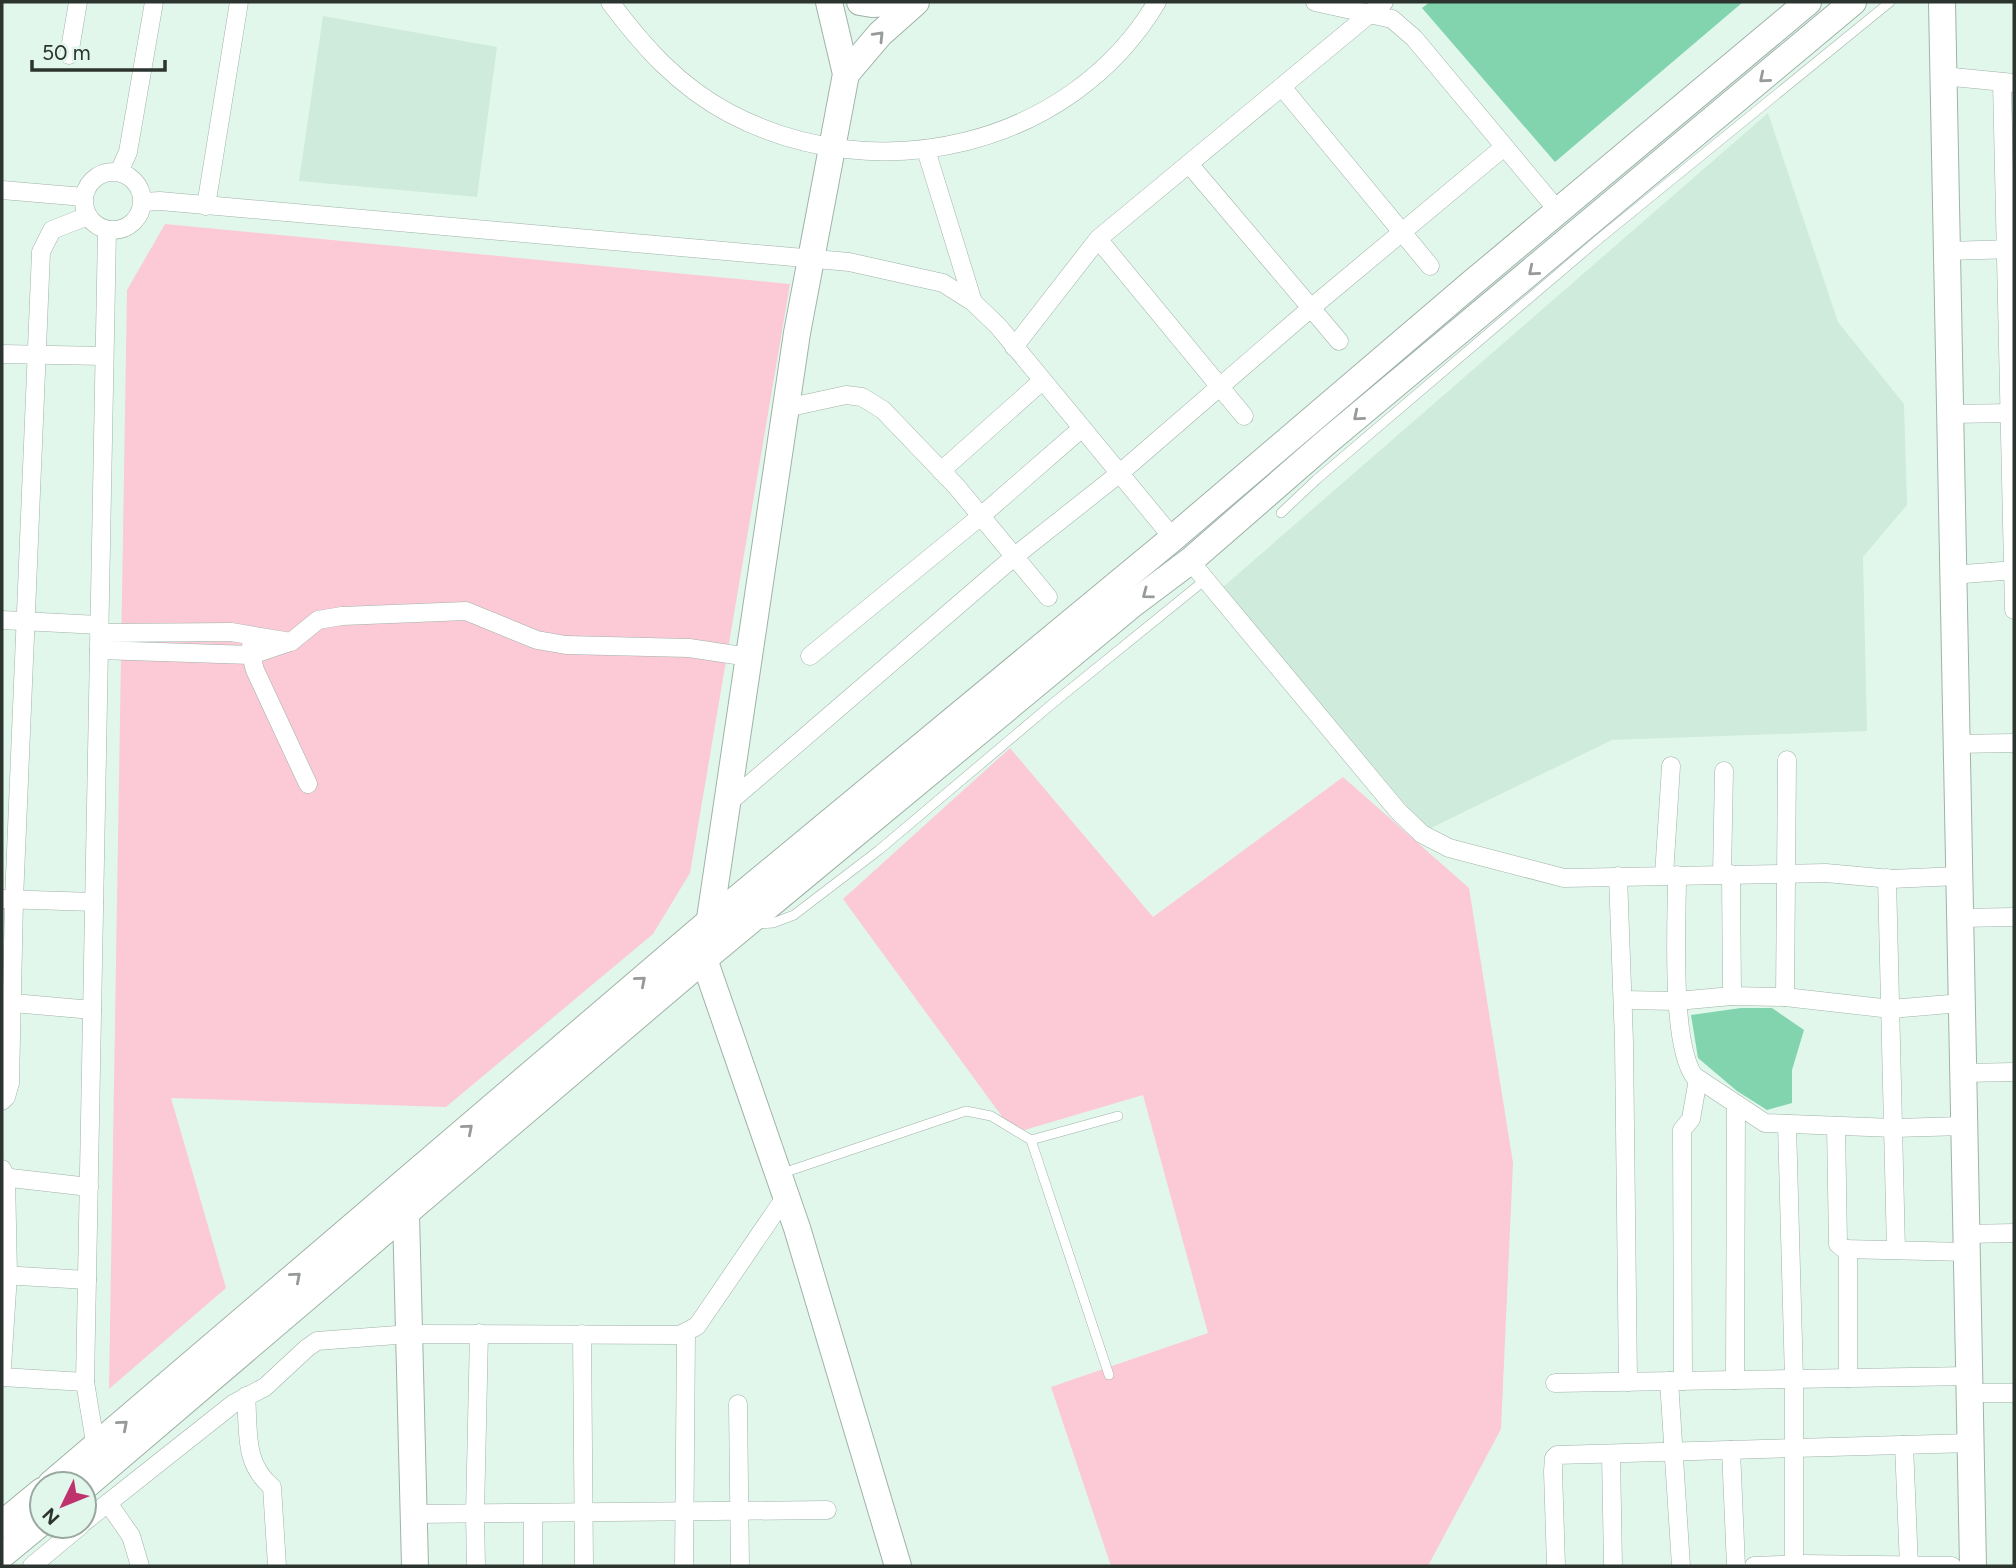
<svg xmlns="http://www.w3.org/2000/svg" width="2016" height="1568" font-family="Figtree,sans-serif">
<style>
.built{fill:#cfebdc}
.green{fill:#fcc9d7}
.building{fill:#81d4ad}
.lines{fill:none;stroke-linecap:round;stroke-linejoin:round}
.lane-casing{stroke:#9fb2a8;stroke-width:10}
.street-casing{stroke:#9fb2a8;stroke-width:19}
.secondary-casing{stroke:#9fb2a8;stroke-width:28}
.lane{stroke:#fff;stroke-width:9}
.street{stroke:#fff;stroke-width:18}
.secondary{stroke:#fff;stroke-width:26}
.oneway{stroke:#969a98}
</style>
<rect width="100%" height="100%" fill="#e2f7ec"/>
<g class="built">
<polygon points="323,16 497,47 477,197 299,181"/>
<polygon points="1768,113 1838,322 1904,404 1907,505 1863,557 1867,731 1612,740 1427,830 1223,587"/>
</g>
<g class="green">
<polygon points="165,224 790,284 690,873 653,934 446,1107 171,1098 226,1288 109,1389 127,290"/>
<polygon points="1010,748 1153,917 1343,777 1469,888 1513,1163 1501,1429 1428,1566 1111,1566 1051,1387 1208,1333 1143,1095 1014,1133 843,899"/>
</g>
<g class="building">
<polygon points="1430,2 1743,2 1555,162 1422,8"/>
<polygon points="1741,1008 1772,1008 1804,1030 1792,1070 1792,1103 1767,1110 1737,1091 1698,1058 1691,1015"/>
</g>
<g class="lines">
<g class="lane-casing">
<g id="lane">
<polyline points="1281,513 1316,480 1599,239 1890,2"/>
<polyline points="758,924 773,923 794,915 879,850 1052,704 1205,580"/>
<polyline points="1031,1140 1109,1375"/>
<polyline points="780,1174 966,1111 991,1116 1031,1140 1118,1116"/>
</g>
</g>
<g class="street-casing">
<g id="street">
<path d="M610,2C643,46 678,86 729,113C876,191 1070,148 1157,2"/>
<polyline points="1315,2 1392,19 1414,38 1559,212"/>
<polyline points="69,55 78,2"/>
<polyline points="1943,76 2014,83"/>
<polyline points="2002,82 2014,610"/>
<polyline points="1282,87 1430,266"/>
<polyline points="926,150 973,302"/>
<polyline points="1189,164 1339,341"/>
<circle cx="113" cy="201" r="29"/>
<polyline points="119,172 128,152 154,2"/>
<polyline points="2,190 84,197"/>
<polyline points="143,202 160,201 849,262 943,283 973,302 998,326 1173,538"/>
<polyline points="206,206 239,2"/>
<polyline points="1098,239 1244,416"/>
<polyline points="1947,251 2014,249"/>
<polyline points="1014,347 1098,239 1384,2"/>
<polyline points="2,354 104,356"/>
<polyline points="786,408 846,395 862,397 883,410 956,486 1048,597"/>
<polyline points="1949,414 2014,413"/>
<polyline points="941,471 1042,381"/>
<polyline points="1190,561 1398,811 1422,834 1449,848 1564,878 1826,873 1891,879 1958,876"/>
<polyline points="1952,575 2014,570"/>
<polyline points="2,620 99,625"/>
<polyline points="99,633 231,632 291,642 318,620 342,616 466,611 537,640 566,645 689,648 749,657"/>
<polyline points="251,646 251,655 255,670 308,784"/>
<polyline points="99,650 251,655 287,643"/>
<polyline points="810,656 981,516 1082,428"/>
<polyline points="1955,744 2014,743"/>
<polyline points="727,804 1015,556 1120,473 1311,308 1504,147"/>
<polyline points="1722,874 1724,771"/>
<polyline points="1731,874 1732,996"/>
<polyline points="1664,875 1671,766"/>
<path d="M1677,875C1677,920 1670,1042 1694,1076L1765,1123L1894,1128L1964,1126"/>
<polyline points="1618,876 1624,1042 1628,1382"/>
<polyline points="1887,878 1896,1250"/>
<polyline points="2,899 94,902"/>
<polyline points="1959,918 2014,917"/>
<polyline points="1785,997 1787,760"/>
<polyline points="1623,1000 1677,1001 1732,996 1785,997 1891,1009 1961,1003"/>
<polyline points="2,1002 92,1010"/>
<polyline points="1962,1073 2014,1072"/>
<polyline points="2,1101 6,1097 10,1083 14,900 41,252 52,230 88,216"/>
<polyline points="1787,1124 1794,1379 1794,1564"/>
<polyline points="1836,1126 1838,1244 1844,1249 1966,1252"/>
<polyline points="2,1169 6,1177 8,1275 2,1367"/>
<polyline points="2,1177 89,1187"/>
<polyline points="1966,1234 2014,1233"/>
<polyline points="1848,1249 1848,1378"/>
<polyline points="2,1275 87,1280"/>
<polyline points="582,1334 584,1566"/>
<polyline points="2,1377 85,1382"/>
<polyline points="1735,1380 1736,1104"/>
<polyline points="1669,1381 1681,1566"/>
<polyline points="1683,1381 1682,1130 1691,1119 1698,1079"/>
<polyline points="1555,1383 1969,1376"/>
<polyline points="1970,1393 2014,1393"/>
<path d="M246,1396C249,1431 243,1463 272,1487L277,1566"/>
<polyline points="738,1404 740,1566"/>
<polyline points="1904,1445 1909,1566"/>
<polyline points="1731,1450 1736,1566"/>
<polyline points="97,1454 85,1382 107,230"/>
<polyline points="1611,1454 1613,1566"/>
<polyline points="108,1503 131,1536 140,1566"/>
<polyline points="533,1513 533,1566"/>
<polyline points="414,1514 827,1510"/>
<polyline points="84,1522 233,1404 265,1387 307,1348 317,1341 410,1334 680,1335 697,1326 786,1196"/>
<polyline points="32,1566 80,1526"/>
<polyline points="476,1566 475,1514 479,1333"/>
<polyline points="684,1566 686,1333"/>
<polyline points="1556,1566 1553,1471 1554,1458 1557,1455 1971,1443"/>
<polyline points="1754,1566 1802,1564 1952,1566"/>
</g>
</g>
<g class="secondary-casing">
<g id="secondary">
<polyline points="829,2 846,74 797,333 704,959 797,1228 898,1566"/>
<polyline points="860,2 872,4 912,2"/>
<polyline points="1942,2 1973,1566"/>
<polyline points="846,74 880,34 916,2"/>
<polyline points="406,1214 415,1566"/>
<polyline points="51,1484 709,922 1173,538 1472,283 1808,2"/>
<polyline points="84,1487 704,959 1134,603 1190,561 1329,440 1853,2"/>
<polyline points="2,1524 42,1491"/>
<polyline points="2,1555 42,1522"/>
</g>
</g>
<use href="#lane" class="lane"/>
<use href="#street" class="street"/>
<use href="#secondary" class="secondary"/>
</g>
<defs><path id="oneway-chevron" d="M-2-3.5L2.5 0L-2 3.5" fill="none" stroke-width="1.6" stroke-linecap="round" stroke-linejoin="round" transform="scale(1.75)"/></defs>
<g class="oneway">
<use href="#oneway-chevron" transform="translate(879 36) rotate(-46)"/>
<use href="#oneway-chevron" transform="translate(1764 78) rotate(140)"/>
<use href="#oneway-chevron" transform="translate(1533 271) rotate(140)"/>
<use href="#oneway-chevron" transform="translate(1358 416) rotate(140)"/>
<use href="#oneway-chevron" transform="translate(1147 594) rotate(143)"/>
<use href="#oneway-chevron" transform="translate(641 981) rotate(-41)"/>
<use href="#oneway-chevron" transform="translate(468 1129) rotate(-41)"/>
<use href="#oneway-chevron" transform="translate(296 1277) rotate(-41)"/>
<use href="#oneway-chevron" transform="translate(123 1425) rotate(-41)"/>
</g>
<rect width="2016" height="1568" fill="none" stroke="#2c3430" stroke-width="7"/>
<g transform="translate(63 1505) rotate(227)"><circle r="33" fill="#e2f7ec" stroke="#99a9a1" stroke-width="2"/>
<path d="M0-5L12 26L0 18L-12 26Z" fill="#be336d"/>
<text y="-10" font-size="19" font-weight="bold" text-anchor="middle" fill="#2c3430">N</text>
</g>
<path d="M32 60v10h133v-10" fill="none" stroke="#2c3430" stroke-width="3.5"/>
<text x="42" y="60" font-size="21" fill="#2c3430" stroke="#e2f7ec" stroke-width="5" paint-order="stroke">50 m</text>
</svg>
